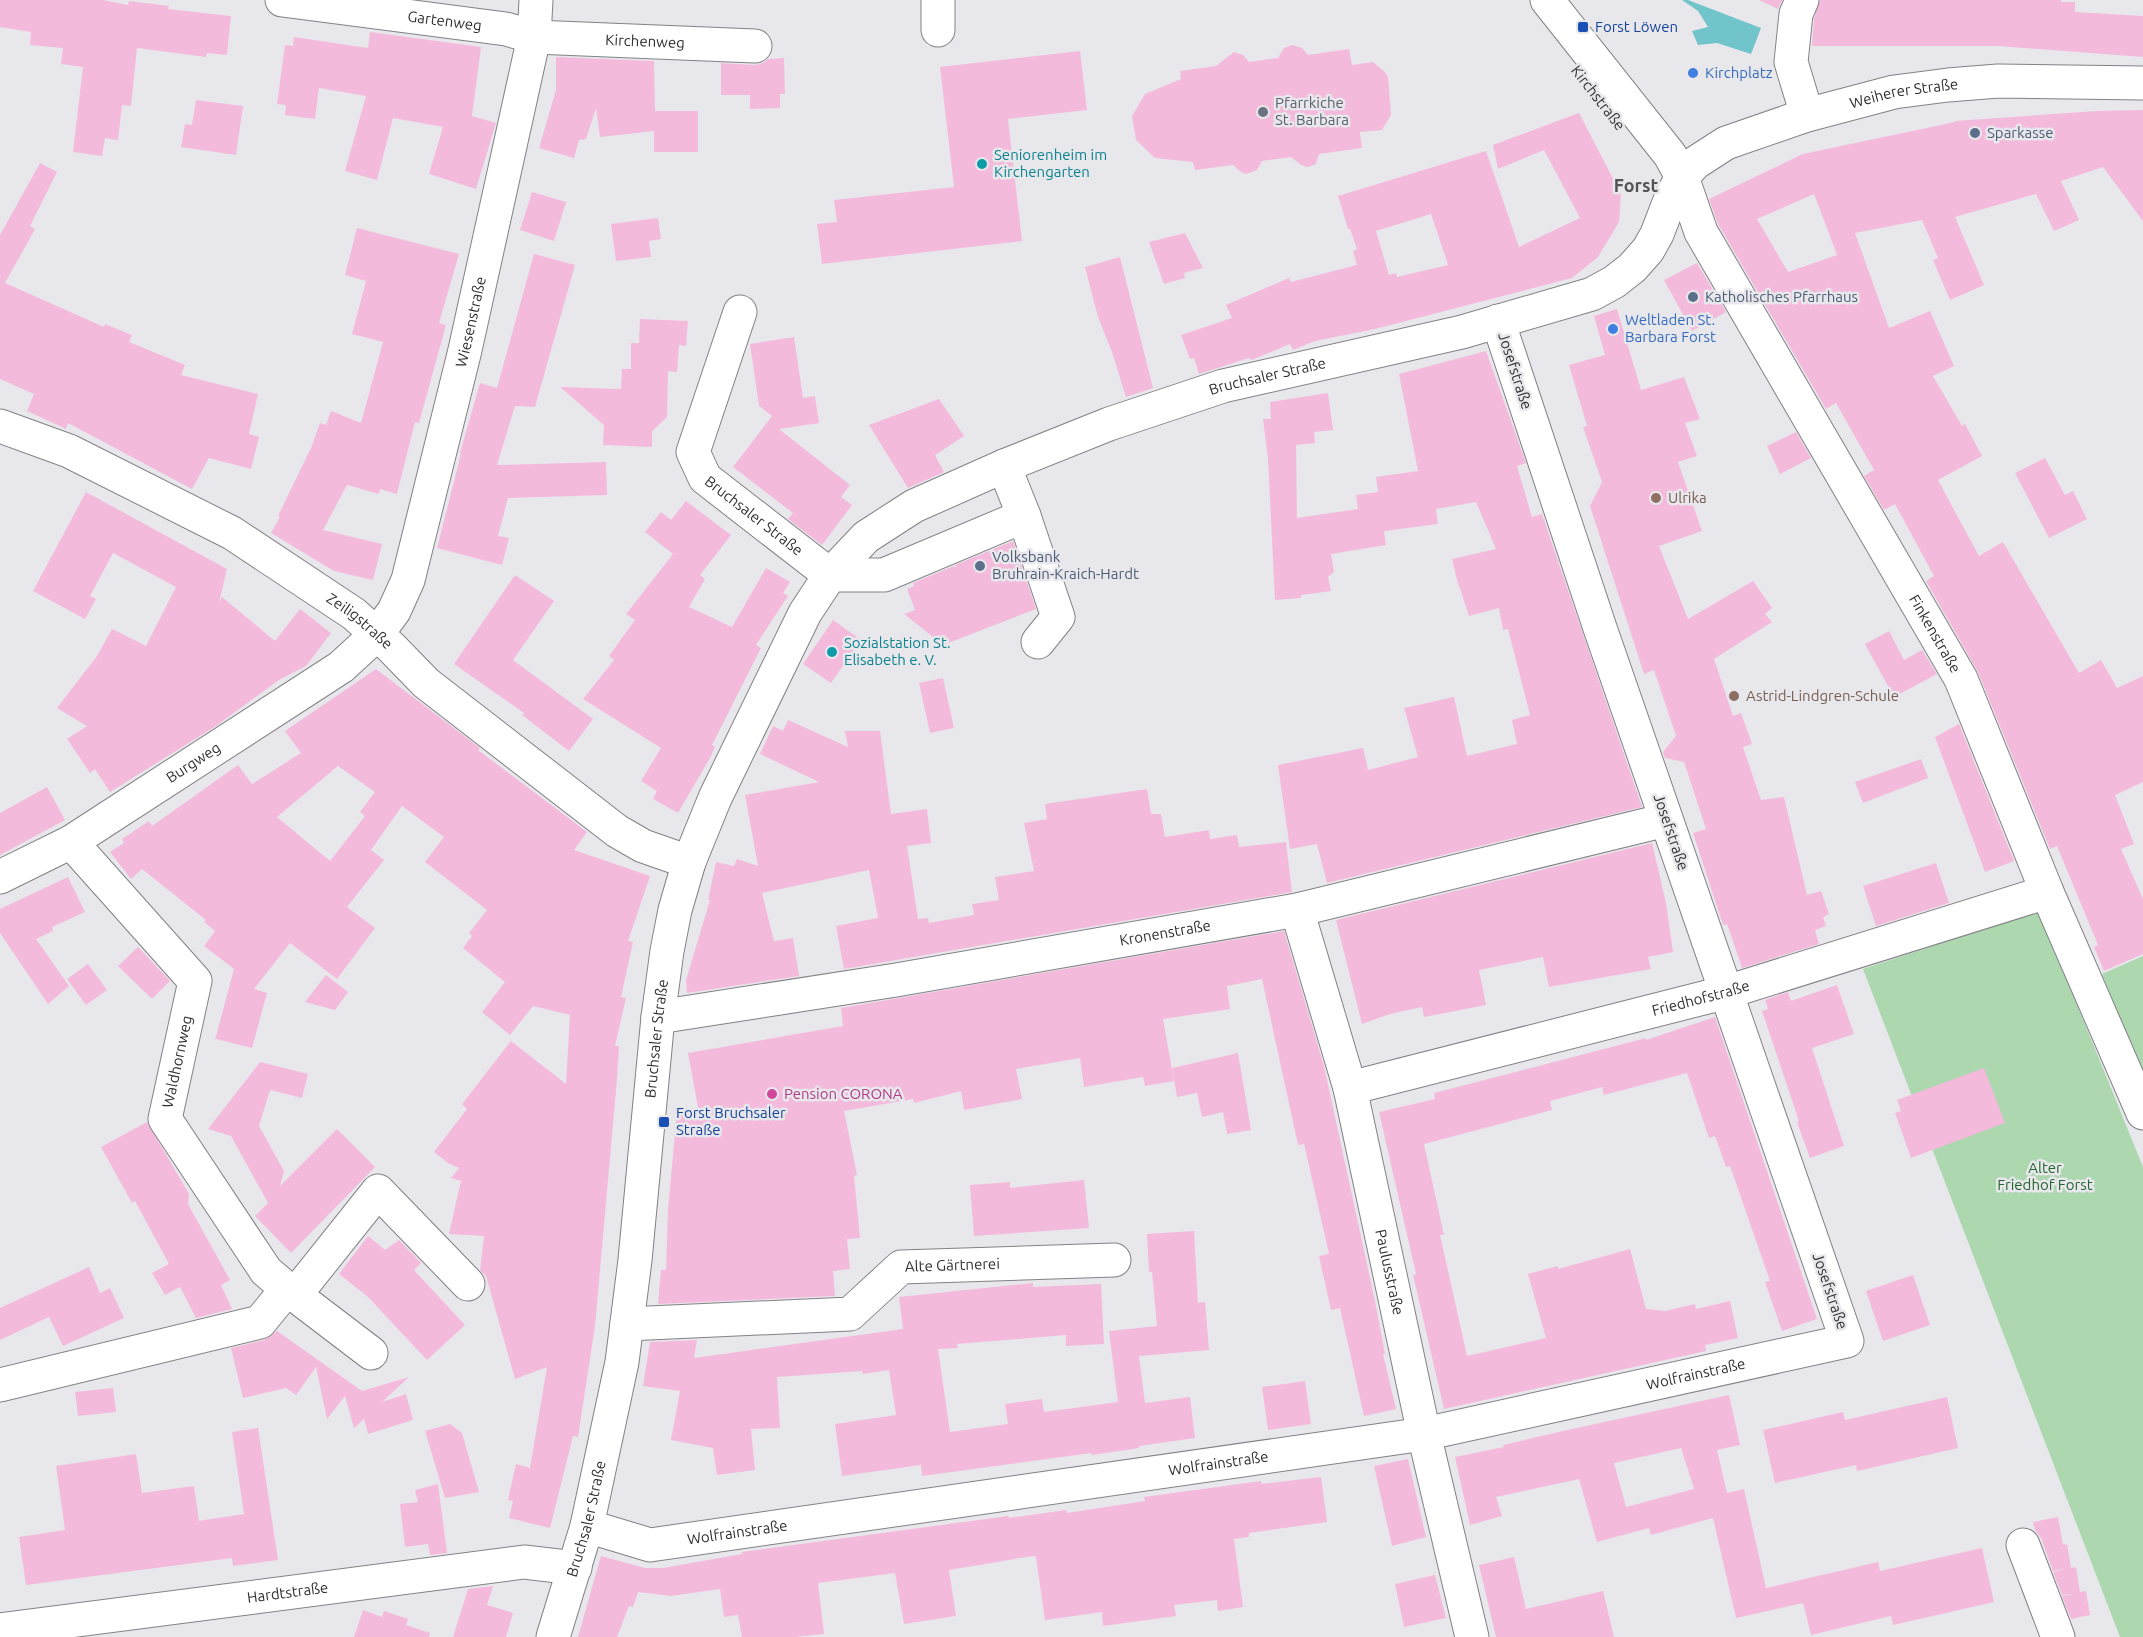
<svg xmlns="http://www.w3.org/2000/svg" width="2143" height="1637" font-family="Ubuntu,sans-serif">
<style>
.green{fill:#acd7af}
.water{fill:#72c4cb}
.building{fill:#f4badc;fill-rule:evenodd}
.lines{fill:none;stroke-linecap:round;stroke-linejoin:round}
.minor-casing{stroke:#828286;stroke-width:35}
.minor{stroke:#fff;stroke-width:33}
.transit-dot{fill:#1a4fb4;stroke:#e8e8ec;stroke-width:2}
.shop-dot{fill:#3f7fe0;stroke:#e8e8ec;stroke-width:2}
.worship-dot{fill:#6b7280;stroke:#e8e8ec;stroke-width:2}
.service-dot{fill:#5c6f8a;stroke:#e8e8ec;stroke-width:2}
.culture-dot{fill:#0f9aa8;stroke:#e8e8ec;stroke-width:2}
.education-dot{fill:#8d6e63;stroke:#e8e8ec;stroke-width:2}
.hotel-dot{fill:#d1479c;stroke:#e8e8ec;stroke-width:2}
.labels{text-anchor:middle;stroke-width:5;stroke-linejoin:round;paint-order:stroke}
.street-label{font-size:15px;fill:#2f2f31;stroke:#e8e8ec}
.transit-label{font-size:15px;fill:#164399;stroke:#e8e8ec;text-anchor:start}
.shop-label{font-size:15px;fill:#366cbe;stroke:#e8e8ec;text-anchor:start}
.worship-label{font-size:15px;fill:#5b616d;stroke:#e8e8ec;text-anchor:start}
.service-label{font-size:15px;fill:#4e5e75;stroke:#e8e8ec;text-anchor:start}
.culture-label{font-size:15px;fill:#0d838f;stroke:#e8e8ec;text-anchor:start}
.education-label{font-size:15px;fill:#785e54;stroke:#e8e8ec;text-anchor:start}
.hotel-label{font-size:15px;fill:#b23c85;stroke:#e8e8ec;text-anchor:start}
.park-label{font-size:15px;fill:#23662f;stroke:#e8e8ec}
.quarter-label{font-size:18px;font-weight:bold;fill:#545457;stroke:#e8e8ec}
</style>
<rect width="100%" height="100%" fill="#e8e8ec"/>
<g class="green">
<polygon points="2039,911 2143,1167 2143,1637 2120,1637 1863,969"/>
<polygon points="2143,956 2143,1075 2102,974"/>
</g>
<polygon class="water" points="1682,0 1688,0 1761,28 1751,54 1717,43 1698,45 1692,31 1708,27 1698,11"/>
<g class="building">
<polygon points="0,0 103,0 128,5 129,1 169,6 168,9 231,16 227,55 207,53 206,57 137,48 131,106 122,105 118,140 105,138 102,156 73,152 83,67 61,64 63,48 30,45 31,32 0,27"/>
<polygon points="1759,0 1782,0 1778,9"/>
<polygon points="1820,0 2061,0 2061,2 2075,2 2075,12 2143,16 2143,57 1998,46 1812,46 1814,19"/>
<polygon points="370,32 481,47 472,116 496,123 476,189 429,174 443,127 393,118 377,180 345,171 366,96 319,88 315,119 285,115 286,105 277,104 285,45 293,46 294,37 368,48"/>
<polygon points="1292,45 1302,48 1308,55 1349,49 1352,65 1373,62 1385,72 1388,77 1391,115 1382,130 1360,132 1362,148 1319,154 1316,164 1308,167 1301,165 1291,157 1262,161 1257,170 1246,174 1241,172 1233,165 1195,170 1193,162 1155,158 1136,140 1132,116 1145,94 1181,79 1180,71 1216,66 1234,52 1243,55 1249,62 1278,58 1284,48"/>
<polygon points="1080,51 1087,110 1008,119 1022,241 822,264 817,224 837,222 834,200 954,187 940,67"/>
<polygon points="556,57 654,61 655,111 698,111 698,152 654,152 654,131 600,137 596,108 586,139 579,140 574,158 539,148 556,90"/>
<polygon points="784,58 785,94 780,94 780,108 750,109 750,95 721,95 721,63 754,65 763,63 768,59"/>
<polygon points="196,100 243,106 236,155 181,147 185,124 192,125"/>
<path d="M2143,110V221L2103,167L2061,181L2079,220L2054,231L2036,194L1955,217L1984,285L1950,300L1933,260L1938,258L1922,220L1855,233L1889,328L1930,311L1954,366L1933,376L1962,426L1965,424L1982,456L1938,480L1979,556L2003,542L2079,673L2101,660L2117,688L2143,676V782L2115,795L2134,844L2121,849L2143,899V954L2104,971L2094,947L2098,945L2057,846L2050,849L1978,672L1926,581L1934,576L1895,504L1884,510L1864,476L1874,470L1836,403L1826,409L1718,224L1709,199L1803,154L1955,122V121L2097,111ZM1814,194L1837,255L1788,272L1757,219Z"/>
<path d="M1579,113L1621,194L1619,222L1598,257L1572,278L1375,329L1315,341L1293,350L1290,344L1252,360L1249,358L1199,374L1194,358L1190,359L1181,335L1232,318L1226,305L1289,278L1291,282L1357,265L1353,251L1357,249L1350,229H1348L1338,196L1486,151L1519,247L1580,218L1544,150L1498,169L1493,145ZM1431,214L1448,265L1397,277L1396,273L1389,275L1376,231Z"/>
<polygon points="40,163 57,172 30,226 35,229 5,283 104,327 105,324 132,335 129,342 185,365 181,375 258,394 249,434 259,437 251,469 209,458 192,489 68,423 66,429 27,411 34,394 0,379 0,235"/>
<polygon points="532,192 566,202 554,241 520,230"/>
<polygon points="658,218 661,239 649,241 651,257 616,261 611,224"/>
<polygon points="357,228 459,254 439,323 446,325 419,423 415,422 397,494 380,489 379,494 347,485 323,530 382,544 373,580 334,571 271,533 280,517 278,516 311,448 320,423 326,425 331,411 361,423 383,342 352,334 366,281 345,275"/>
<polygon points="1185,233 1203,268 1184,273 1185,278 1164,284 1149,242"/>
<polygon points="534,254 575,265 535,407 515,406 497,465 606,462 607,495 508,498 498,536 509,538 502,565 437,548 461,454 460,453 480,383 497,388"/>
<polygon points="1120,257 1153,388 1126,397 1112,352 1098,317 1085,267"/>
<polygon points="1697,263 1726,312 1692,331 1664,280"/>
<polygon points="1617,309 1641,390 1684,377 1700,419 1685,423 1697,456 1678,462 1702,531 1659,546 1688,619 1753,581 1772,608 1765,614 1772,622 1714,659 1733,716 1741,713 1752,744 1743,747 1761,800 1784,797 1807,895 1821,891 1829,914 1823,917 1826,926 1815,930 1819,944 1742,968 1727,924 1723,925 1693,833 1706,829 1684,762 1665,758 1663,752 1676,736 1654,670 1644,674 1590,506 1602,482 1583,427 1587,426 1569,365 1605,355 1594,316"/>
<polygon points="640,319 688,321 686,346 679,345 677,372 668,371 667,417 652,431 652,447 603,445 604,425 560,387 621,389 622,369 631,369 631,343 639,343"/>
<polygon points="794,337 803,398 815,396 819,423 779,429 850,485 841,497 852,505 822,545 788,519 793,513 733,467 772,416 759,406 750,344"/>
<polygon points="1486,351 1526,463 1517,466 1532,517 1542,514 1642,807 1327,883 1317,844 1290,849 1278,765 1363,748 1368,770 1418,757 1404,708 1454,697 1467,756 1517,744 1512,720 1530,715 1508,629 1503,630 1499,608 1469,616 1457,580 1452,559 1496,549 1476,502 1436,509 1438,524 1384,531 1386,545 1331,554 1334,572 1328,577 1331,591 1302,595 1300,598 1275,600 1268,459 1263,419 1271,419 1270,402 1328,393 1333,430 1314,432 1315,443 1296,445 1297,518 1358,509 1356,495 1378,492 1376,477 1418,471 1399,374"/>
<polygon points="939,399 964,436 935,455 944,472 908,488 869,425"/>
<polygon points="1796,432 1811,458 1780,474 1767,446"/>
<polygon points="2045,458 2065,495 2073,491 2087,519 2049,538 2015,473"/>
<polygon points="86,492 227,569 219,603 222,597 275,641 300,609 331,633 306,666 279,680 216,726 110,792 95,769 90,773 67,739 87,726 57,708 97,656 112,629 146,646 176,587 113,553 90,596 96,599 85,619 33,591"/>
<polygon points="686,501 731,535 700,575 705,579 689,607 732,627 766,568 790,582 783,593 788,596 756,645 761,648 712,745 715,747 710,758 678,813 653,799 657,791 641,781 661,748 583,699 614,660 609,656 635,620 626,614 673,554 645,532 661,512 671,520"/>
<polygon points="1013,541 1036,609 943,645 904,614 915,610 907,589 914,586 913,583 954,566 957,568 955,565"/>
<polygon points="515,575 554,601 513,660 593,719 569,751 522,715 524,713 454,664"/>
<polygon points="833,620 861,640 831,683 803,664"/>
<polygon points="1889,631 1904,660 1922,650 1937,674 1894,697 1865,644"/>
<path d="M376,669L480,748L478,750L587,832L574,850L650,876L628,941L633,942L621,997L626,998L615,1046H619L617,1079L595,1326L578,1437L573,1436L550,1528L509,1518L513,1501L508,1500L516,1464L530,1468L547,1367L515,1379L486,1276L480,1270L484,1236L449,1234L461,1181L451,1178L459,1168L448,1163L434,1152L467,1109L462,1104L511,1041L566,1084L570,1015L533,1006L510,1035L482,1012L505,982L463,948L472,936L469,933L487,910L425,862L444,837L402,806L371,850L384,860L347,907L375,928L337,979L290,943L254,989L267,993L252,1048L216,1039L215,1040L234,969L204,946L215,931L204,922L206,920L142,869L131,879L110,852L124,843L122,839L149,821L152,826L238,765L252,784L301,753L285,731ZM338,766L375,792L360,812L365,816L330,861L277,817Z"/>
<polygon points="943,678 954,728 930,733 919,683"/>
<polygon points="788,720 848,747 845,731 880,731 891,814 927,809 931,843 907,846 918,919 928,918 929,923 974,915 972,904 999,900 995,877 1034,871 1024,823 1047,819 1045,804 1147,789 1151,814 1161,814 1165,837 1209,830 1210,839 1237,835 1239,847 1286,842 1292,892 844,969 836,926 878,918 869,870 762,893 774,941 793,938 799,976 687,993 686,980 710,900 708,900 716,862 734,866 737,859 758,866 745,795 819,782 760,754 773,726 783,731"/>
<polygon points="1959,724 2014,861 1985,872 1935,737"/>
<polygon points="1921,759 1928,778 1863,803 1855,782"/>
<polygon points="47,787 65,820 0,855 0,813"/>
<polygon points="1652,843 1666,903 1673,952 1648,957 1651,969 1549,987 1543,957 1479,970 1486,1005 1424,1017 1422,1007 1390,1014 1362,1024 1336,920"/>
<polygon points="1936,863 1949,903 1876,926 1863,886"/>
<polygon points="68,877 85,912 52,927 53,931 36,939 69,986 48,1004 0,933 0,909"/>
<polygon points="1284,931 1324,1066 1375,1301 1385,1354 1383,1354 1396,1409 1364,1416 1340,1308 1331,1310 1319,1256 1329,1254 1304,1144 1298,1145 1262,979 1227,986 1230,1009 1163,1019 1174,1081 1145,1086 1143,1077 1084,1087 1080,1058 1016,1069 1022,1099 964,1110 961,1091 914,1103 913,1099 844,1111 857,1175 854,1176 860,1238 847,1239 850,1269 833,1271 835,1296 658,1304 661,1270 666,1270 668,1209 677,1111 699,1113 688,1053 843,1026 841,1008"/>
<polygon points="138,947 170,981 152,999 118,966"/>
<polygon points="88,964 107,990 86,1005 67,979"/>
<polygon points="326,975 348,992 335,1010 305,1002"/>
<polygon points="1837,985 1854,1034 1812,1048 1844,1146 1810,1158 1797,1122 1799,1121 1762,1011 1768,1009 1765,1000 1788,992 1791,1001"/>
<polygon points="1715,1017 1817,1319 1782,1331 1765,1282 1770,1281 1730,1166 1726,1167 1715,1136 1709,1138 1687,1073 1604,1095 1602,1087 1550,1101 1552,1110 1424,1144 1444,1235 1440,1235 1467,1356 1546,1338 1528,1274 1558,1266 1558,1269 1630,1249 1646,1309 1665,1311 1695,1304 1696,1309 1730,1301 1738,1338 1705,1345 1706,1351 1444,1409 1413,1275 1416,1274 1379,1112 1435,1099 1434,1093 1646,1038 1646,1040"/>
<polygon points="1238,1053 1251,1130 1227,1134 1223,1112 1202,1117 1197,1093 1177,1097 1172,1068"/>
<polygon points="260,1062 308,1074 302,1098 270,1090 259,1126 284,1171 280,1186 337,1129 375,1167 291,1253 255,1216 268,1203 231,1136 208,1129"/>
<polygon points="1984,1068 2005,1123 1911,1158 1895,1113 1901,1111 1897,1100"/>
<polygon points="147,1122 189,1194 188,1204 230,1280 221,1285 232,1309 196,1318 180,1287 165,1295 152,1273 169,1264 135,1201 132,1203 101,1147"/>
<polygon points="1084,1180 1089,1228 974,1236 970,1185 1010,1182 1010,1188"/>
<polygon points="1194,1231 1198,1303 1205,1302 1209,1350 1139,1356 1145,1403 1190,1397 1195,1438 1139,1446 1139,1448 1092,1455 1091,1453 922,1476 921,1465 842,1476 835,1424 896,1415 889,1370 863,1374 862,1371 777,1377 780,1428 751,1429 755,1470 717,1475 713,1448 671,1440 680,1391 643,1386 650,1342 697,1340 694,1358 903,1329 899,1297 1033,1283 1033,1287 1101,1284 1104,1344 1066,1346 1066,1335 957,1344 958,1348 938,1349 950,1432 1008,1424 1005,1404 1042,1399 1044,1412 1118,1402 1109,1331 1157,1326 1152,1272 1149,1272 1147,1234"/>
<polygon points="368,1236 385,1250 399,1240 421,1263 414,1270 465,1325 427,1360 368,1297 339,1274"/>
<polygon points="89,1267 100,1293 110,1288 124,1318 63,1346 49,1317 0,1340 0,1308"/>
<polygon points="1913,1275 1930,1325 1883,1341 1866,1291"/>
<polygon points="277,1331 362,1391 409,1377 382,1402 406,1394 413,1420 368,1434 364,1419 354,1428 345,1396 327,1419 316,1367 296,1395 286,1388 243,1398 231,1348 264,1340"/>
<polygon points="1305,1381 1311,1424 1268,1430 1262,1387"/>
<polygon points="113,1388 116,1412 78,1416 75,1392"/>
<path d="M1729,1395L1740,1445L1717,1450L1727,1493L1744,1489L1766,1588L1878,1562L1880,1571L1982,1548L1994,1602L1893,1625L1891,1616L1811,1635L1803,1603L1736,1618L1713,1518L1651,1535L1649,1528L1597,1542L1579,1479L1496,1497L1502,1516L1470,1525L1455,1457L1504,1447L1503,1445L1563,1431ZM1681,1448L1694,1489L1626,1507L1614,1463Z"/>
<polygon points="1947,1397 1958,1448 1857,1471 1856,1465 1775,1483 1763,1430 1843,1412 1845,1420"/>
<polygon points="450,1424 462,1433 479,1492 445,1498 425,1431"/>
<polygon points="258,1428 278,1560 233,1566 232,1558 26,1585 19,1537 65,1530 56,1466 136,1454 142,1493 194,1486 199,1521 244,1514 232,1432"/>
<polygon points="1408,1459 1426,1537 1392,1546 1374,1466"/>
<polygon points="1321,1477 1327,1522 1249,1533 1249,1537 1234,1539 1243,1607 1218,1611 1217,1600 1174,1605 1176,1616 1103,1626 1102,1612 1045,1620 1036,1557 1033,1556 949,1570 956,1616 904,1624 895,1573 818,1583 824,1634 795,1637 742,1637 738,1615 724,1617 720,1589 671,1596 638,1592 633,1607 629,1606 617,1637 578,1637 601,1556 645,1568 663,1568 742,1554 742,1552 1008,1516 1009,1518 1066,1510 1067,1513 1145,1501 1144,1497 1261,1481 1262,1484"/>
<polygon points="438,1484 447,1553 430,1555 428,1544 405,1547 400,1504 418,1502 415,1490"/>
<polygon points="2058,1517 2063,1545 2067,1544 2071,1568 2076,1567 2080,1592 2086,1591 2090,1615 2071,1619 2062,1596 2072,1594 2062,1595 2053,1572 2066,1569 2053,1571 2041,1538 2035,1530 2033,1522"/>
<polygon points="1514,1557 1526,1609 1603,1591 1614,1637 1496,1637 1479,1565"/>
<polygon points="1435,1575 1446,1618 1404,1627 1395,1584"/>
<polygon points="493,1586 487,1605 513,1613 506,1637 453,1637 468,1589"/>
<polygon points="363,1610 382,1617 384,1611 408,1619 406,1625 430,1633 429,1637 354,1637"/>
</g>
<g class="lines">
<g class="minor-casing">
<g id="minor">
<path id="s1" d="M282,0L506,29L534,37L755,46"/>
<polyline points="938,0 938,30"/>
<path id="s2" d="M1547,0L1670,155L1682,177L1701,232L1961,679L2047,892L2143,1113"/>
<polyline points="1802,0 1796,14 1791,62 1807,115"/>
<path id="s3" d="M740,312L693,452L705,478L830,575H884L1024,516"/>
<path id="s4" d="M0,426L69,451L232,533L354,614L391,647L426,683L617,831L643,846L689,862"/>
<polyline points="1004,466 1024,516 1058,617 1038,642"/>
<path id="s5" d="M0,877L71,842L341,667L377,634L394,611L408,580L465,350L534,37L536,0"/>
<path id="s6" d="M1297,910L1350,1088L1424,1434L1472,1637"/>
<path id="s7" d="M658,1017L896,980L1297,910L1666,820"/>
<path id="s8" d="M1350,1088L1727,992L2047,892"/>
<polyline points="287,1289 371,1353"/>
<polyline points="295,1295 378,1191 468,1284"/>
<path id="s9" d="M627,1324L850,1314L901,1267L1114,1260"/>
<path id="s10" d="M0,1385L260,1322L287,1289L266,1271L165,1119L195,981L71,842"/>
<path id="s11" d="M587,1526L650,1545L1424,1434L1847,1341L1600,628L1498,321"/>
<polyline points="2023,1545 2058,1637"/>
<path id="s12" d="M0,1630L524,1562L575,1568"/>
<path id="s13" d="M553,1637L587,1526L622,1362L635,1260L658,1017L667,951L675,910L689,862L715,798L805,613L830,575L866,537L914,506L1004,466L1109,424L1223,386L1462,332L1592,294L1614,282L1632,268L1648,250L1657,234L1672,195L1682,177L1695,163L1726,143L1807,115L1894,92L1948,85L1998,81L2143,83"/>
</g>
</g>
<use href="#minor" class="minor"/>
</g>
<g class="transit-dot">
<rect x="1577" y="21" width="12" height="12" rx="3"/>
<rect x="658" y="1116" width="12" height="12" rx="3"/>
</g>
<g class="shop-dot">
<circle cx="1693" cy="73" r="6"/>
<circle cx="1613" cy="329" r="6"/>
</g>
<circle class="worship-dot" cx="1263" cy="112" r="6"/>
<g class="service-dot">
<circle cx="1975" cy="133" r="6"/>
<circle cx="1693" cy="297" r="6"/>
<circle cx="980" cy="566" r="6"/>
</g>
<g class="culture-dot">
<circle cx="982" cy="164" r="6"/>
<circle cx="832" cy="652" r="6"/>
</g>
<g class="education-dot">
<circle cx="1656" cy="498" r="6"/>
<circle cx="1734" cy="696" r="6"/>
</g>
<circle class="hotel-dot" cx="772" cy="1094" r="6"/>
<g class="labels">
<g class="street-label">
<text dy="5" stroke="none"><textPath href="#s1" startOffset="164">Gartenweg</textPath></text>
<text dy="5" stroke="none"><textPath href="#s1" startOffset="366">Kirchenweg</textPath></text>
<text dy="5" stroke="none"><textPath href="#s13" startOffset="2325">Weiherer Straße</textPath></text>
<text transform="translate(1598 98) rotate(52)" y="5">Kirchstraße</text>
<text dy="5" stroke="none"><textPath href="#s5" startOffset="778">Wiesenstraße</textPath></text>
<text transform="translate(1515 371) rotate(72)" y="5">Josefstraße</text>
<text dy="5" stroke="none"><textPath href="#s13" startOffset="1596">Bruchsaler Straße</textPath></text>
<text dy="5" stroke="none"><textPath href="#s3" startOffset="238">Bruchsaler Straße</textPath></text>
<text dy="5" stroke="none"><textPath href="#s4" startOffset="411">Zeiligstraße</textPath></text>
<text dy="5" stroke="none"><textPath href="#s2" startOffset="746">Finkenstraße</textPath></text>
<text dy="5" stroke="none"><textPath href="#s5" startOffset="225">Burgweg</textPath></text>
<text transform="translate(1671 832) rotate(71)" y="5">Josefstraße</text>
<text dy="5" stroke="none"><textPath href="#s7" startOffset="514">Kronenstraße</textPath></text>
<text dy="5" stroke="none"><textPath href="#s8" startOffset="362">Friedhofstraße</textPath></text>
<text dy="5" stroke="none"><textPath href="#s13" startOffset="609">Bruchsaler Straße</textPath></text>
<text dy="5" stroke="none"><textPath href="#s10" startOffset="579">Waldhornweg</textPath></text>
<text dy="5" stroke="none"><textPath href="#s9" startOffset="344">Alte Gärtnerei</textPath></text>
<text dy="5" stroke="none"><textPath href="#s6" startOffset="374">Paulusstraße</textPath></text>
<text transform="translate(1830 1291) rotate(71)" y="5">Josefstraße</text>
<text dy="5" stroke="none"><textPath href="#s11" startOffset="1126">Wolfrainstraße</textPath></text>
<text dy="5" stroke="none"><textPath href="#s11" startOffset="640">Wolfrainstraße</textPath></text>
<text dy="5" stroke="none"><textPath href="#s13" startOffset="123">Bruchsaler Straße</textPath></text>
<text dy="5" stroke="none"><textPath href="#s11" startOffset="154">Wolfrainstraße</textPath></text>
<text dy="5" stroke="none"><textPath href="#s12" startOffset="290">Hardtstraße</textPath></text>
</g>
<g class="transit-label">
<text x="1595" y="32">Forst Löwen</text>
<text x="676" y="1118">Forst Bruchsaler<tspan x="676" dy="17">Straße</tspan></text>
</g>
<g class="shop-label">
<text x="1705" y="78">Kirchplatz</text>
<text x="1625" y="325">Weltladen St.<tspan x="1625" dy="17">Barbara Forst</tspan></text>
</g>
<g class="worship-label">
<text x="1275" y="108">Pfarrkiche<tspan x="1275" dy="17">St. Barbara</tspan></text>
</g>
<g class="service-label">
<text x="1987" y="138">Sparkasse</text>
<text x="1705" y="302">Katholisches Pfarrhaus</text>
<text x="992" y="562">Volksbank<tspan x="992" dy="17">Bruhrain-Kraich-Hardt</tspan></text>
</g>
<g class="culture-label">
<text x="994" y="160">Seniorenheim im<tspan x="994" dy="17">Kirchengarten</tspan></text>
<text x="844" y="648">Sozialstation St.<tspan x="844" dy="17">Elisabeth e. V.</tspan></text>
</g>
<g class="education-label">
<text x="1668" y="503">Ulrika</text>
<text x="1746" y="701">Astrid-Lindgren-Schule</text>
</g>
<g class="hotel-label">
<text x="784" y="1099">Pension CORONA</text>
</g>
<g class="park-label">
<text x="2045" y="1173">Alter<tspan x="2045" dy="17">Friedhof Forst</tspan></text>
</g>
<g class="quarter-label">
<text x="1636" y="192">Forst</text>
</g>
</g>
</svg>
